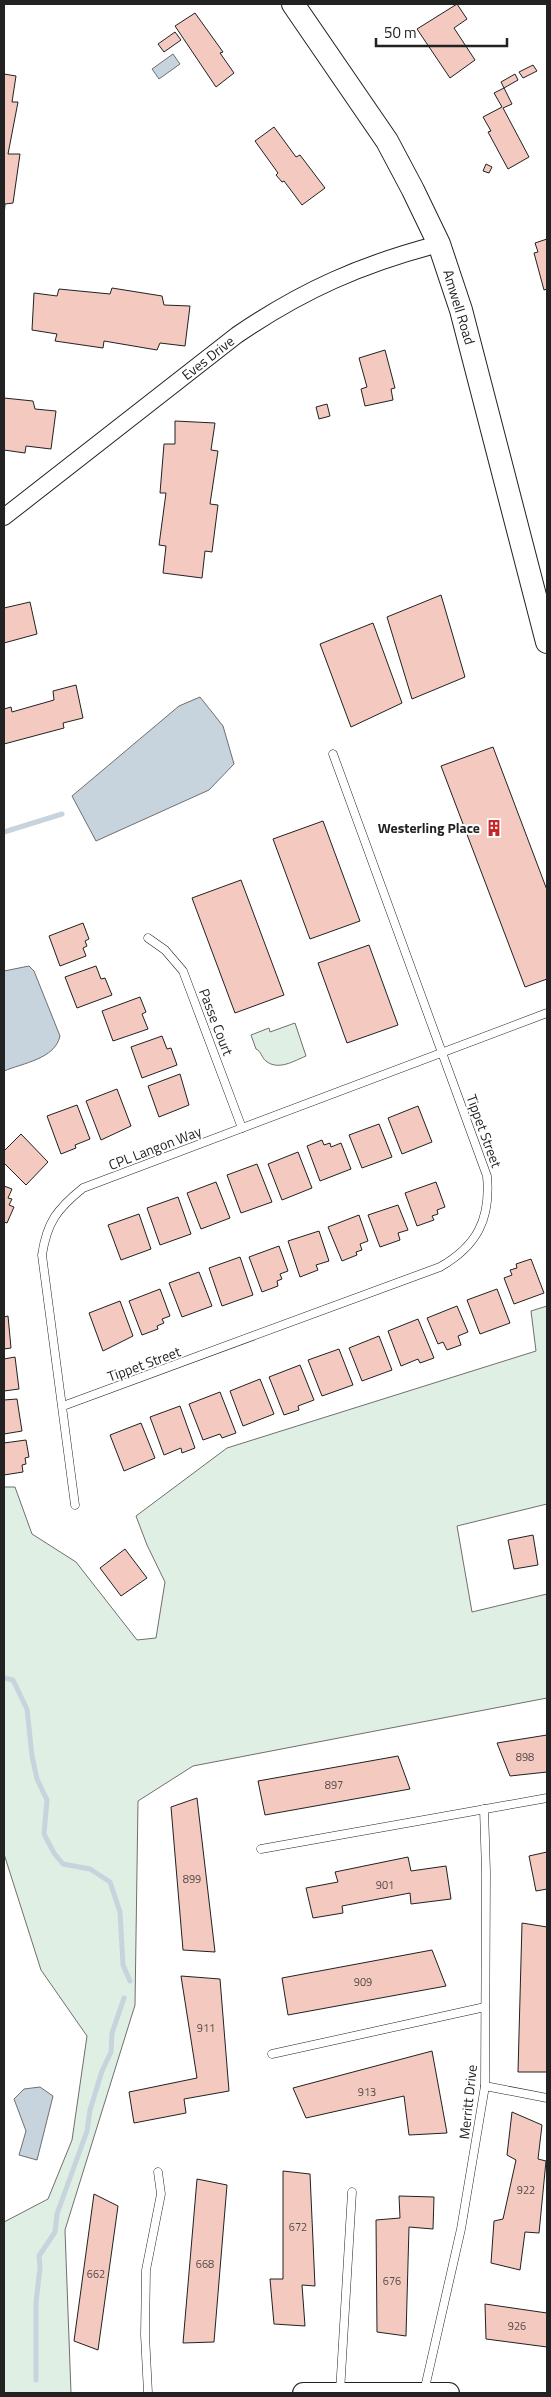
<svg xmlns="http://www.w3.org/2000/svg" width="551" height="2397" font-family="'Titillium Web',sans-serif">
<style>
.green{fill:#e0efe3;stroke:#6f6f6f}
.water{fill:#c7d3dd;stroke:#6f6f6f}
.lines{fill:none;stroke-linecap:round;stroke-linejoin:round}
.stream{stroke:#c7d3dd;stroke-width:5}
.building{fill:#f3c9c0;stroke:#222}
.service-casing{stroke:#222;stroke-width:9}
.minor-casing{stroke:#222;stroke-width:18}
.tertiary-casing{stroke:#222;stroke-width:22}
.secondary-casing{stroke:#222;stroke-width:24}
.service{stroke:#fff;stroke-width:8}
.minor{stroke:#fff;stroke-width:16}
.tertiary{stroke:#fff;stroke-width:20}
.secondary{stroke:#fff;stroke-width:22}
.labels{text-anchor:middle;stroke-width:4;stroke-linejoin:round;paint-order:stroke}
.number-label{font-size:11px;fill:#564c4a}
.street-label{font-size:14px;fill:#222;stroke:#fff}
.poi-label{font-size:14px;font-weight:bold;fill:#222;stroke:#fff;text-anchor:end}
</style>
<rect width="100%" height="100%" fill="#fff"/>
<g class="green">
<path d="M295,1023L306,1056C294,1061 278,1071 266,1061C261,1057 262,1052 256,1049L251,1035L269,1028L270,1032Z"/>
<polygon points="547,1306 547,1504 457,1526 472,1612 547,1594 547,1698 193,1766 138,1801 135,2005 65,2230 71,2393 4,2393 4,2222 48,2199 72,2140 87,2036 41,1970 4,1854 4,1487 15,1487 32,1534 76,1562 137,1640 156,1638 165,1582 147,1545 136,1516 227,1448 536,1351 531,1311"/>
</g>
<g class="water">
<polygon points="173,54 180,64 159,79 152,69"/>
<polygon points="200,697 223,726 234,764 209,790 96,841 72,796 179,706"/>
<path d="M29,966L34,971L60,1036C55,1059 23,1063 4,1071V971Z"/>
<polygon points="40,2087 53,2096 37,2160 19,2155 26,2131 14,2099 24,2089"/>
</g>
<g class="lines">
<g class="stream">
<polyline points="4,832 62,814"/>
<polyline points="4,1678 13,1680 27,1709 32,1756 37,1779 47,1800 44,1834 54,1853 63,1864 90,1869 110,1882 120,1912 123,1965 130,1981"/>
<polyline points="36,2380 36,2303 40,2267 39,2256 55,2232 57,2214 87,2131 90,2110 102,2071 111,2052 112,2033 124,1998"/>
</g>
</g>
<g class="building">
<polygon points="457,4 467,19 454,28 475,60 450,78 417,29"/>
<polygon points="195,13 223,52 220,53 234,73 216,87 175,26"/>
<polygon points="175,32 181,40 164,52 158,44"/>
<polygon points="533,65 537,71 523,78 519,72"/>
<polygon points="4,74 16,76 12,102 18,102 8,154 20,154 13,203 5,204 4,217"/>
<polygon points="515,74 518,80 504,88 501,82"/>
<polygon points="504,88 512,104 503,108 529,157 508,169 488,132 491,131 483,117 502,107 494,93"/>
<polygon points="274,127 296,157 300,155 325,188 302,205 284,181 282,182 276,175 278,173 255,141"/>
<polygon points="486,164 492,167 489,173 483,171"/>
<polygon points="547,239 547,289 544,290 534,253 538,252 535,243"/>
<polygon points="112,288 162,296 164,305 190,306 185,346 160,343 157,350 104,341 103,348 55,341 57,334 32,330 34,293 57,296 59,289 110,294"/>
<polygon points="385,350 395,388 391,389 393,400 365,406 361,389 367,387 359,358"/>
<polygon points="4,398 33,401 35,409 56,411 51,449 26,446 25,453 4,450"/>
<polygon points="327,404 330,416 319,419 316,407"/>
<polygon points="175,421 215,423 211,450 218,451 210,504 218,505 212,552 205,551 202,578 163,573 166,546 159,545 166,493 160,493 164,444 175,444"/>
<polygon points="441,595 465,677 412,699 387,617"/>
<polygon points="30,602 37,634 4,643 4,608"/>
<polygon points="373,623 402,703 351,727 320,644"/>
<polygon points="76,685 83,718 63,723 64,728 4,744 4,709 11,707 12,712 54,700 53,691"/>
<polygon points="493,747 547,890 547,979 525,987 441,766"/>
<polygon points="323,821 360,921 310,939 273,839"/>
<polygon points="241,880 284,995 235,1013 192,898"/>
<polygon points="83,923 89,939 85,941 87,946 83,948 86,956 60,966 49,936"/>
<polygon points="369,945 398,1025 347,1043 318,963"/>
<polygon points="96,966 101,979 105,978 112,995 77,1008 65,977"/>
<polygon points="140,997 146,1012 142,1014 148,1029 113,1041 102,1011"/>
<polygon points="162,1036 167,1049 171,1048 177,1065 142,1078 131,1047"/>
<polygon points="180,1074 189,1105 159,1117 148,1086"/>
<polygon points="117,1089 131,1126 101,1140 86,1101"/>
<polygon points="77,1105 90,1139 75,1145 76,1148 61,1154 47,1116"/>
<polygon points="418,1106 432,1142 402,1154 388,1118"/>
<polygon points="379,1124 392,1157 362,1168 349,1135"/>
<polygon points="21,1134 48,1162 26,1185 4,1163 4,1151"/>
<polygon points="322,1140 324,1145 330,1143 331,1147 341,1143 351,1169 320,1181 307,1146"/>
<polygon points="298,1152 312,1188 282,1200 268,1164"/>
<polygon points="257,1164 272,1202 241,1213 227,1175"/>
<polygon points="216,1182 230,1218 201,1229 187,1193"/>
<polygon points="436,1182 445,1207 437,1210 438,1214 432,1216 434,1220 417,1226 405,1193"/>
<polygon points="4,1186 12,1189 8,1198 12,1199 9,1205 14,1207 7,1223 4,1222"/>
<polygon points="178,1197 191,1234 160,1245 147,1208"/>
<polygon points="398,1205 408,1230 398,1233 400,1240 380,1247 368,1215"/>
<polygon points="139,1214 151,1249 121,1260 108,1225"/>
<polygon points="359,1215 368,1241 360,1244 362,1250 356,1252 357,1255 342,1261 328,1227"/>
<polygon points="319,1231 329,1261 316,1265 318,1270 300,1277 288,1241"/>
<polygon points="279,1246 288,1271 280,1274 282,1279 277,1281 278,1286 262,1292 249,1257"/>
<polygon points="240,1257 253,1295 222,1306 209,1268"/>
<polygon points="531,1259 544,1293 514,1304 504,1278 512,1275 510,1270 517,1268 516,1264"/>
<polygon points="199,1272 212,1306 182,1317 169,1283"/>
<polygon points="160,1289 170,1316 162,1319 164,1323 157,1326 158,1329 142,1335 129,1301"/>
<polygon points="497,1289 510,1323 480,1334 467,1300"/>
<polygon points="120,1301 133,1336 103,1351 89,1313"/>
<polygon points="457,1306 468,1332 458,1336 461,1345 447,1350 443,1342 438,1344 427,1318"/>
<polygon points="8,1316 11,1348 4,1349 4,1317"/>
<polygon points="418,1319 434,1358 420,1363 418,1359 401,1366 388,1331"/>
<polygon points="379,1336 392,1370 362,1381 349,1348"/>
<polygon points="339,1349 353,1385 322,1396 308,1360"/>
<polygon points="15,1357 19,1389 4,1391 4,1359"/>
<polygon points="300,1365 314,1400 298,1406 299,1410 284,1415 269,1377"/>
<polygon points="260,1379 274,1414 243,1426 230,1391"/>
<polygon points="220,1392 236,1433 222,1438 220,1434 203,1440 189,1404"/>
<polygon points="17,1399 22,1431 4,1434 4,1400"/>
<polygon points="180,1406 195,1448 182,1453 181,1448 164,1455 150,1417"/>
<polygon points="141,1423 155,1458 124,1471 110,1435"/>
<polygon points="26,1440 29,1457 25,1458 26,1464 22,1465 23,1472 4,1475 4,1443"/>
<polygon points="533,1535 538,1565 514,1569 508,1540"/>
<polygon points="125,1549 147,1578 121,1596 100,1568"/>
<polygon points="547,1735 547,1772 510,1776 497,1743"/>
<polygon points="398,1756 410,1789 265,1815 258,1781"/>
<polygon points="197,1798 215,1952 183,1950 171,1807"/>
<polygon points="547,1852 547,1889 536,1891 529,1856"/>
<polygon points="408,1857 411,1871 446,1866 451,1899 411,1904 410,1893 342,1906 343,1913 313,1918 306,1888 338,1882 335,1872"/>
<polygon points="522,1923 547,1927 547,2072 518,2072"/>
<polygon points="432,1950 446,1986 288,2015 282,1978"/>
<polygon points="181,1976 220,1979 229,2091 184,2099 186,2113 134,2123 129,2092 197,2078"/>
<polygon points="432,2051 447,2133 409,2135 404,2096 306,2118 293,2088"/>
<polygon points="512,2112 542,2125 538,2159 546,2161 539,2233 525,2232 520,2270 491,2263 494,2221 503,2219 516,2160 507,2155"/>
<polygon points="283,2171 310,2174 315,2286 302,2285 305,2326 274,2324 270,2279 283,2279"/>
<polygon points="197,2179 227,2185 214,2342 183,2343"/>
<polygon points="94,2194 118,2206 98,2350 74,2341"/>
<polygon points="399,2196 434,2197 433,2229 409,2227 406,2336 377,2332 376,2220 400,2218"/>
<polygon points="485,2304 547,2313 547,2347 486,2339"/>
</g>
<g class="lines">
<g class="service-casing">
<g id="service">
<polyline points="148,938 165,950 183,971 242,1128"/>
<path d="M63,1406L440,1267C477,1246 491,1219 487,1176L333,754"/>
<path d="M75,1505L42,1255C47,1222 57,1209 83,1188L547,1013"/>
<polyline points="261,1849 547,1798"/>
<polyline points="272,2054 485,2007"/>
<polyline points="485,2086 547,2098"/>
<polyline points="340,2392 352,2192"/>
<polyline points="424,2392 461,2229 485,2086 486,1872 484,1809"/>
<polyline points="148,2393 145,2335 146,2270 161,2194 158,2172"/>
</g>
</g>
<g class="minor-casing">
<path id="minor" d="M4,517L237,335C303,290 362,264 439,244"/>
</g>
<g class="tertiary-casing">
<polyline id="tertiary" points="303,2393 449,2393"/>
</g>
<g class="secondary-casing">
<polyline id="secondary" points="293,4 387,141 413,190 439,244 461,310 547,642"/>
</g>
<use href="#service" class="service"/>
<use href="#minor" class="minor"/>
<use href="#tertiary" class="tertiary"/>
<use href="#secondary" class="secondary"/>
</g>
<defs>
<g id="building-bare" transform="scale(1.35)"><path d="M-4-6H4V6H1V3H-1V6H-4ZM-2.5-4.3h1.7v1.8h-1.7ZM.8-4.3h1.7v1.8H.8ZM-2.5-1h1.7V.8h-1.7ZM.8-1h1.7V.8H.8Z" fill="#c62828" stroke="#fff" stroke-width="2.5" paint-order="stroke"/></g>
</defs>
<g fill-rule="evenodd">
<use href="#building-bare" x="494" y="828"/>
</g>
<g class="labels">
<g class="number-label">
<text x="525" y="1761">898</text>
<text x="334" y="1789">897</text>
<text x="192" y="1883">899</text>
<text x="385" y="1889">901</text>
<text x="363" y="1986">909</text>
<text x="206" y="2032">911</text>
<text x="367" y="2096">913</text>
<text x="526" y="2194">922</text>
<text x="298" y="2231">672</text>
<text x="205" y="2268">668</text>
<text x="96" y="2278">662</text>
<text x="392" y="2285">676</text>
<text x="517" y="2330">926</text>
</g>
<g class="street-label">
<text transform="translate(459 307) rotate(73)" y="5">Amwell Road</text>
<text transform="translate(208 358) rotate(-38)" y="5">Eves Drive</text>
<text transform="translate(216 1022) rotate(69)" y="5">Passe Court</text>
<text transform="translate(484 1131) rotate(70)" y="5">Tippet Street</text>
<text transform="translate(155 1148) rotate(-21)" y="5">CPL Langon Way</text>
<text transform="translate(144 1364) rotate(-20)" y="5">Tippet Street</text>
<text transform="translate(468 2102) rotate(-84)" y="5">Merritt Drive</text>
</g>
<g class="poi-label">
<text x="480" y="833">Westerling Place</text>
</g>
</g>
<rect width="551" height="2397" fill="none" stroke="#222222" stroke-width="10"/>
<path d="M376 38v8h131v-8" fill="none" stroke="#222222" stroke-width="2.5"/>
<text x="384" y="38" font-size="15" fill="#222222" stroke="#ffffff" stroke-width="4" paint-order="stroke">50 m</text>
</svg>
